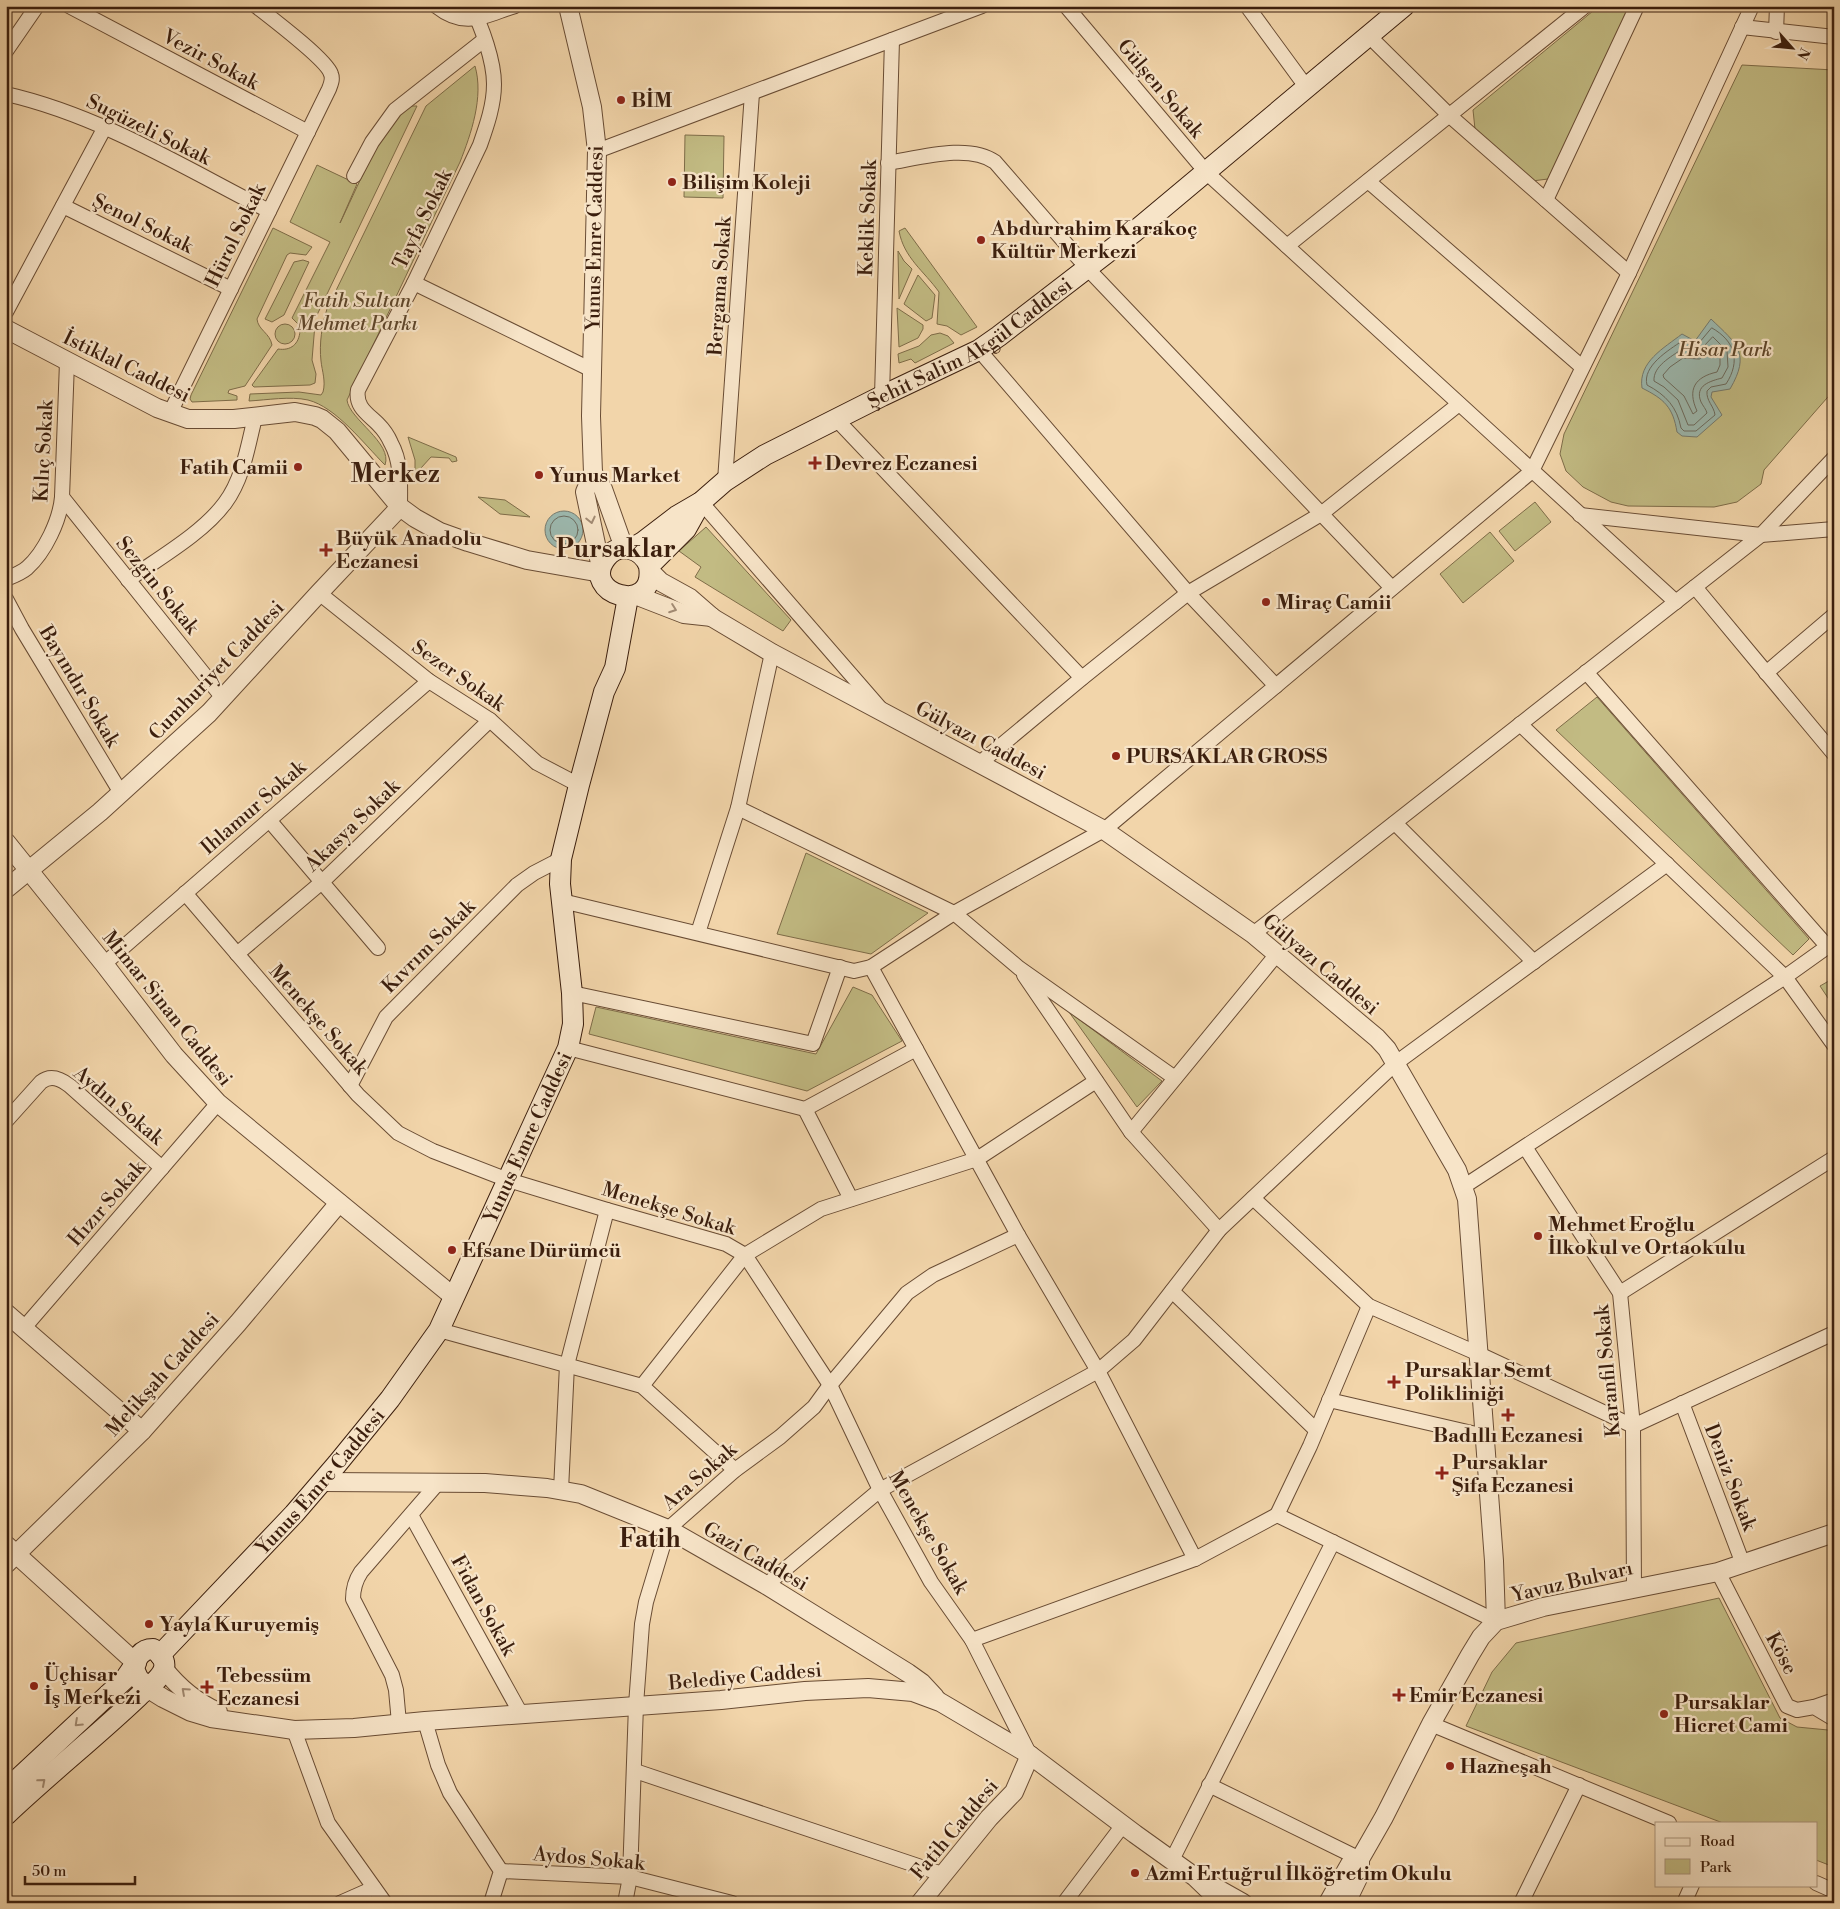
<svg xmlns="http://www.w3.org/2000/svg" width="1840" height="1909" font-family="'Libre Bodoni',serif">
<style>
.green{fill:#c2bb83;stroke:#7e6c48}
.water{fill:#9cb8ae;stroke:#757a6e}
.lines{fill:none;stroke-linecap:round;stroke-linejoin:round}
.shore{stroke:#6c6b5e;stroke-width:1}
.minor-casing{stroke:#694c34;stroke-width:16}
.tertiary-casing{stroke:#694c34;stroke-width:20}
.secondary-casing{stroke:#3b1e0d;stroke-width:22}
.minor{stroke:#f7e4c8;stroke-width:14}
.tertiary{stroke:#f7e4c8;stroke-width:18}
.secondary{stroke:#f7e4c8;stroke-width:20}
.oneway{stroke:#a28b74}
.poi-dot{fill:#8f2418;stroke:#f7e4c8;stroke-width:2}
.labels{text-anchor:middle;stroke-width:4.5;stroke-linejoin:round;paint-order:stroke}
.street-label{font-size:20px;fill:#3b1e0d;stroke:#f7e4c8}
.poi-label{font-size:20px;font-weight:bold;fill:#3b1e0d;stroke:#f7e4c8;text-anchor:start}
.park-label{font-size:20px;font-style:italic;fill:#5d452a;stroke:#f7e4c8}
.district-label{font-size:25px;font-weight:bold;fill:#3b1e0d;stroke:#f7e4c8}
</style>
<rect width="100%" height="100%" fill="#f2d5aa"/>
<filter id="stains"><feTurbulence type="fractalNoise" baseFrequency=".004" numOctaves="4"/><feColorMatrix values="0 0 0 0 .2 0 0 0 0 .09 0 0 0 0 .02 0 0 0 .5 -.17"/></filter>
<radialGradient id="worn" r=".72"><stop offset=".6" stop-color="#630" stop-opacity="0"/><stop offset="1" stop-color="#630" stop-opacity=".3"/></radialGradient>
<g class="green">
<polygon points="1599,6 1631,6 1548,179 1532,181 1475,129 1473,110"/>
<polygon points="1742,65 1834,70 1834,390 1764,470 1761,484 1737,502 1714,507 1628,506 1611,502 1583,487 1566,471 1560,454 1564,434"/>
<path d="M475,66C484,97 471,134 460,162L347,400C349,419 393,443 385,465C364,444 336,407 308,400C290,396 267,400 249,401L250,394L299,392L321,395L323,392C326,381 322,371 321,361C319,344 322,324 327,309L426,106Z"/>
<path d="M411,106H417L317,315L298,324L292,318L330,242L290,222L317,165L357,184L340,223C353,197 386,116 411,106Z"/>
<polygon points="685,135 724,136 723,198 684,197"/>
<path d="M273,228L312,247L306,255L290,253L287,255L257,319C258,330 270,333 272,345L245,386L229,390L228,393L237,396V400L192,402L190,399L191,395Z"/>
<path d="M905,228L977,327L961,335L947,326L937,324L939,292C924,271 904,258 899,231Z"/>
<polygon points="898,251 904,261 912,269 899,299"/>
<polygon points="303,260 309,262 284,315 272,322 265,319 294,262"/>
<polygon points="918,275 935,295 932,318 926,321 904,304"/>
<polygon points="897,308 923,325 923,329 918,338 899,347"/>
<path d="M315,324L312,360L316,374L315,383L310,385L254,387L252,385L278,349C291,351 299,344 300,331Z"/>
<circle cx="285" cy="334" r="10"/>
<polygon points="940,333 948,336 954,343 915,363 911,359 899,363 898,354 919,346 931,335"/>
<polygon points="408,437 456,457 457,461 452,462 449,458 431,457 421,468 421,480 418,482 415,476 415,460"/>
<polygon points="478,497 505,500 530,517 500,514"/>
<polygon points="1535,502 1551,522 1515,551 1499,531"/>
<polygon points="706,527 791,620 783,631 695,577 701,567 679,551"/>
<polygon points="1490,532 1514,561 1463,603 1440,574"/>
<polygon points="1597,697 1809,939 1793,955 1556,730"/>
<polygon points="806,853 928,913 871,954 777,934"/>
<polygon points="1834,978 1834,1007 1820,986"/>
<polygon points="853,987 872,995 902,1041 807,1091 589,1034 596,1007 816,1054"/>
<polygon points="1069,1012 1162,1081 1137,1107"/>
<polygon points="1719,1598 1780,1718 1797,1727 1828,1730 1834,1742 1834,1867 1816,1860 1816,1823 1723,1823 1466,1726 1492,1672 1516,1643"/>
</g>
<g class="water">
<path d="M1711,319C1737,344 1751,353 1730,389L1712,392L1711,397L1722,415L1697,437L1682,436L1677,432C1673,407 1664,399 1642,388C1638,362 1664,348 1682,334L1695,341Z"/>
<circle cx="564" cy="530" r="19"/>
</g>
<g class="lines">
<g class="shore">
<path d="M1712,328C1735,341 1741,361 1726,384L1711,387L1707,391C1706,401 1714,406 1715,415L1696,431H1684L1681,428C1677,407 1666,395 1647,385C1642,366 1669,350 1682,341L1693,346L1697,345Z"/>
<path d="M1713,337L1727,351L1728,367L1722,378C1711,381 1694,385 1701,402C1703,406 1706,409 1707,413L1694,425H1688L1678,400L1664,387L1654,381C1653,366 1671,357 1682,349L1692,352L1699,351Z"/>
<path d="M1714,348L1720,354V365L1717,372C1695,377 1687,389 1697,411L1693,414L1684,396L1664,378L1663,375L1670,367L1683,358L1699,359Z"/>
<circle cx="564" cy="530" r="14"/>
</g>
<g class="minor-casing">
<g id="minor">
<polyline points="69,6 308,132"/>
<path d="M436,6C465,29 483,16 515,6"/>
<polyline points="1066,6 1206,172 1676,602"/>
<polyline points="1247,6 1307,88"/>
<polyline points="1742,27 1834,37"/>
<polyline points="1776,32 1777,6"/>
<polyline points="1369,36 1450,116 1629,273"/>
<polyline points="6,51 37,6"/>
<path d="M6,94C99,115 185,168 269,211"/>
<polyline points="597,151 982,6"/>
<path d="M888,163C919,158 969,143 995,162L1087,268L1392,588"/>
<polyline points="354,176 372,142 395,110 484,40"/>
<polyline points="1368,181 1582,367"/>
<polyline points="1546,200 1637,6"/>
<polyline points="63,206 231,289"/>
<polyline points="1287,246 1585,6"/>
<polyline points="414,283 592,370"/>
<polyline points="6,312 105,127"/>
<polyline points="979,350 1188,593 1276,686"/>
<polyline points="882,396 892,40"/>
<path d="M170,413L329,89C331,84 333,79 331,74C327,60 270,17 256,6"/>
<polyline points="837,420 1082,678"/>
<polyline points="725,481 752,93"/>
<polyline points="62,497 223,698"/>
<polyline points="701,502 880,708"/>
<path d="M400,507C400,485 402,463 391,443C388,436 384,430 378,424C368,414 355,407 358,390L414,283L480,145C487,125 494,105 494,84C494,61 482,27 471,6"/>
<polyline points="1580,515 1761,535 1834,529"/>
<path d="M6,579C13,576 21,573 27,568C45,552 60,520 62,497L67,362"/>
<path d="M128,580C159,558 203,533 225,503C243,479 248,446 255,417"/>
<polyline points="1695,587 1834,754"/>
<polyline points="319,593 429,681 490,720 537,763 579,785"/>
<polyline points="6,599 22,629 121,793"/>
<polyline points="1586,672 1827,946 1833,950"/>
<polyline points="1766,673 1834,615"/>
<polyline points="1520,724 1785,977 1834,1045"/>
<polyline points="980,763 1082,678 1188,593 1321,514 1459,404"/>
<polyline points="738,808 954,913 1019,968 1175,1078"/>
<polyline points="269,820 378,948"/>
<polyline points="1395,823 1534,962"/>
<polyline points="185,893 358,1095 398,1133 433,1151 508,1180 607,1210 726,1244 745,1255 830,1385 880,1490 931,1582 972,1640 1030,1755"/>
<polyline points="562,901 854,971 871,967 954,913 1104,830 1532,471 1629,273 1752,6"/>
<polyline points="698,933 738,808 772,653"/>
<polyline points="1253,934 1761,535 1834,458"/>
<polyline points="237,954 322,882 490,720"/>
<polyline points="104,964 429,681"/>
<polyline points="871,967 1018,1235 1098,1371 1195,1559"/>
<polyline points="1024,975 1131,1132 1219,1230"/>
<polyline points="572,993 813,1044 840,967"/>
<polyline points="568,1048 805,1109 916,1049"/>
<polyline points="350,1086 386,1017 517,885 534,873 561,859"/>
<polyline points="805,1109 851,1199"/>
<path d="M6,1121L41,1082C51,1074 61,1079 70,1086L162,1168"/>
<polyline points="1131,1132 1277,954"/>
<polyline points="1525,1147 1620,1293 1633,1426 1634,1589"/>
<polyline points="1463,1187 1785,977 1834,942"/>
<polyline points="1253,1198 1369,1306 1479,1354 1633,1426 1834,1333"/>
<polyline points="1172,1291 1316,1430"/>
<polyline points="1620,1293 1834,1158"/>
<polyline points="23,1329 218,1103"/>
<polyline points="439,1330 642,1386 735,1470"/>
<polyline points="642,1386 745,1255 821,1209 977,1159 1096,1081"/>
<polyline points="1329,1400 1485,1436"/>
<polyline points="1682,1403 1743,1564"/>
<polyline points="561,1490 567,1365 607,1210"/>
<polyline points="411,1515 521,1714"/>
<polyline points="1277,1515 1310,1446 1369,1306"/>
<polyline points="1718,1572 1787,1706 1797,1710 1814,1707 1834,1719"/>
<polyline points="766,1585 880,1490 1098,1371 1134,1340 1219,1230 1396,1063 1667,864"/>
<polyline points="972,1640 1195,1559 1277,1515 1496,1621"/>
<polyline points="1814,1707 1834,1700"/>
<polyline points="425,1721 438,1765 450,1793 501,1871 491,1903"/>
<path d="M399,1723L396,1690L392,1675L353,1599C353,1588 355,1581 361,1572L438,1483"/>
<polyline points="1431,1724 1669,1823"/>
<polyline points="294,1730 328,1823 385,1903"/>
<polyline points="635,1771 942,1874"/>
<polyline points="1209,1785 1360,1859"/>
<polyline points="1172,1860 1333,1542"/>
<polyline points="501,1871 630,1877 732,1903"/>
<polyline points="1816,1883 1834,1891"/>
<polyline points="340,1903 374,1888"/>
<polyline points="625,1903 630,1877 636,1705 642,1624 646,1602 668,1529 735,1470 780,1437 814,1407 830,1385 907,1293 933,1275 1018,1235"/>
<polyline points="1064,1903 1123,1825"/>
<polyline points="1521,1903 1579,1785"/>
<polyline points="1684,1903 1692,1885"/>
</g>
</g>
<g class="tertiary-casing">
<g id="tertiary">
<polyline points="568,6 592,107 597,151 591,416 593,473 585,492 601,568"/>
<polyline points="6,329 157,408 188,419 234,419 295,412 315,416 322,419 337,431 400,507 415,518 440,532 468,542 527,560 601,573"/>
<polyline points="593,473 603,489 624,548"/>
<polyline points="650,571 661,582 690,598 713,618 772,653 1104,830 1253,934 1377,1038 1387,1049 1457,1170 1467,1199 1494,1561 1496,1621"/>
<polyline points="635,595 684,614 712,617"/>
<polyline points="6,842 104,964 174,1055 218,1103 454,1297"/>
<polyline points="6,889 100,812 209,713 319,593 400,507"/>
<polyline points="6,1313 142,1431"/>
<polyline points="322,1482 485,1483 547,1488 581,1494 668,1529 766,1585 908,1673 922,1683 935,1697"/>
<polyline points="6,1545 136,1663"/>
<polyline points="6,1564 142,1431 238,1323 339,1203"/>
<path d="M164,1669C179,1688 196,1702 218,1712"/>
<polyline points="147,1688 163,1698 191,1712 211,1718 294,1730 354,1728 425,1721 721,1700 805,1691 868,1688 913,1692 940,1702 1030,1755 1135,1834 1195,1877 1222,1903"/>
<polyline points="1211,1885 1243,1903"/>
<polyline points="920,1903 989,1818 1014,1792 1030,1755"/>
<polyline points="1328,1903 1350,1864 1360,1859 1384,1817 1431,1724 1470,1655 1481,1637 1496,1621 1543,1607 1718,1572 1834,1533"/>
<polyline points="1346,1903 1360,1874 1360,1859"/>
</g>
</g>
<g class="secondary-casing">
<g id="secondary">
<path id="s1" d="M631,549L643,542L677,516L701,502L725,481L765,455L882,396L979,350L999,336L1134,232L1404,6"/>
<path d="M649,566C642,548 619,541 606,558C578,594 657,618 649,566L686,529L701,502"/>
<path id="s2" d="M160,1655L294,1514L337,1464L390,1399L439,1330L568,1048L573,1024L572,993L560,884L561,859L579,785L604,692L615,668L628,597"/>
<polyline points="6,1790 125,1679 136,1663"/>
<path d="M6,1815C49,1774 96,1737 139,1696C146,1689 162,1678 164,1668C166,1660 159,1652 153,1649C141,1649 136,1658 134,1669L138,1678L147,1688"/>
</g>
</g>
<use href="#minor" class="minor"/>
<use href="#tertiary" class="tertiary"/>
<use href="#secondary" class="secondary"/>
</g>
<defs><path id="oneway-chevron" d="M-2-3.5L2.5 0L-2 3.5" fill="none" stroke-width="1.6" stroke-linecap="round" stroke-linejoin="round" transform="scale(1.25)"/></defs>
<g class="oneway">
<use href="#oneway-chevron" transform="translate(591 520) rotate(77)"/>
<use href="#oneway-chevron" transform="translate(673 609) rotate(20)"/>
<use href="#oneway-chevron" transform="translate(185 1691) rotate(-138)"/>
<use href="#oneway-chevron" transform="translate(78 1723) rotate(137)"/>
<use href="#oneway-chevron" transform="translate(42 1782) rotate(-41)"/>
</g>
<g class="poi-dot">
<circle cx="621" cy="100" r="5"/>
<circle cx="672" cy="182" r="5"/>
<circle cx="981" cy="240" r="5"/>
<path d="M812.5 455.5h5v5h5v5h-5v5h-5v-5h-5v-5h5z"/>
<circle cx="298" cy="467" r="5"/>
<circle cx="539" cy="475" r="5"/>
<path d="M323.5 542.5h5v5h5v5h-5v5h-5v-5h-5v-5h5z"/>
<circle cx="1266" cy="602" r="5"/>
<circle cx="1116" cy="756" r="5"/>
<circle cx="1538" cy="1236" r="5"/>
<circle cx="452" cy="1250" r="5"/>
<path d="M1391.5 1374.5h5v5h5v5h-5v5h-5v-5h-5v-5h5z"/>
<path d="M1505.5 1407.5h5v5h5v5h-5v5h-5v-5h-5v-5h5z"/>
<path d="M1439.5 1465.5h5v5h5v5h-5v5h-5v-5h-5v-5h5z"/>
<circle cx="149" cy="1624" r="5"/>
<circle cx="34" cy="1686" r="5"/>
<path d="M204.5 1679.5h5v5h5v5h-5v5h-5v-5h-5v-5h5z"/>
<path d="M1396.5 1687.5h5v5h5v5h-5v5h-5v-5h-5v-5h5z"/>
<circle cx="1664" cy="1714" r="5"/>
<circle cx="1450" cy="1766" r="5"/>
<circle cx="1135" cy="1873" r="5"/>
</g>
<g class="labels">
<g class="street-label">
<text transform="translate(211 59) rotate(28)" y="7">Vezir Sokak</text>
<text transform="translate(1161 88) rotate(50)" y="7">Gülşen Sokak</text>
<text transform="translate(149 129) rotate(26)" y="7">Sugüzeli Sokak</text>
<text transform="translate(867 218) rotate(-88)" y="7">Keklik Sokak</text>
<text transform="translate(422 219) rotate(-64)" y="7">Tayfa Sokak</text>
<text transform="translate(143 223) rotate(26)" y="7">Şenol Sokak</text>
<text transform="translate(235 235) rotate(-64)" y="7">Hürol Sokak</text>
<text transform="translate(594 238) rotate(-89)" y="7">Yunus Emre Caddesi</text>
<text transform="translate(719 286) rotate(-86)" y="7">Bergama Sokak</text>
<text dy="7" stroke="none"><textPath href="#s1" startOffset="398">Şehit Salim Akgül Caddesi</textPath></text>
<text transform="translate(127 366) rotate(26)" y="7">İstiklal Caddesi</text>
<text transform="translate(43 451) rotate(-87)" y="7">Kılıç Sokak</text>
<text transform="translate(158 585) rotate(51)" y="7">Sezgin Sokak</text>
<text transform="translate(216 670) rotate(-46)" y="7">Cumhuriyet Caddesi</text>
<text transform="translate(459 675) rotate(35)" y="7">Sezer Sokak</text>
<text transform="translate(80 686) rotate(59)" y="7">Bayındır Sokak</text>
<text transform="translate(981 740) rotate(28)" y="7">Gülyazı Caddesi</text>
<text transform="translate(253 807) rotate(-41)" y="7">Ihlamur Sokak</text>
<text transform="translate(352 825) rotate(-44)" y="7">Akasya Sokak</text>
<text transform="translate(428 946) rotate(-45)" y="7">Kıvrım Sokak</text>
<text transform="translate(1321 964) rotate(40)" y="7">Gülyazı Caddesi</text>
<text transform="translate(168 1008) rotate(51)" y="7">Mimar Sinan Caddesi</text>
<text transform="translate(319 1019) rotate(49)" y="7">Menekşe Sokak</text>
<text transform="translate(119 1105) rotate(40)" y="7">Aydın Sokak</text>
<text dy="7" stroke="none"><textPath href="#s2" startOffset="641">Yunus Emre Caddesi</textPath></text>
<text transform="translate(106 1203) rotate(-49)" y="7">Hızır Sokak</text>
<text transform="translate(669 1208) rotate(17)" y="7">Menekşe Sokak</text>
<text transform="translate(1607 1371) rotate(-95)" y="7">Karanfil Sokak</text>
<text transform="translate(162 1374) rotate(-48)" y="7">Melikşah Caddesi</text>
<text transform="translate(699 1476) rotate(-41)" y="7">Ara Sokak</text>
<text transform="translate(1731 1477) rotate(69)" y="7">Deniz Sokak</text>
<text dy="7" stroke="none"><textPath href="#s2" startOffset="236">Yunus Emre Caddesi</textPath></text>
<text transform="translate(929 1532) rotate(60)" y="7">Menekşe Sokak</text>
<text transform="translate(756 1556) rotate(30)" y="7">Gazi Caddesi</text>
<text transform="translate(1572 1581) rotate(-13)" y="7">Yavuz Bulvarı</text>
<text transform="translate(484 1605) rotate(61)" y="7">Fidan Sokak</text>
<text transform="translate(1782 1653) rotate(62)" y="7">Köse</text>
<text transform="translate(745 1676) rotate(-5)" y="7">Belediye Caddesi</text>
<text transform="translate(954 1829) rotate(-50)" y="7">Fatih Caddesi</text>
<text transform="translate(589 1858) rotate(5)" y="7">Aydos Sokak</text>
</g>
<g class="poi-label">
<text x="631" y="107">BİM</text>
<text x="682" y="189">Bilişim Koleji</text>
<text x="991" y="235">Abdurrahim Karakoç<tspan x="991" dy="23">Kültür Merkezi</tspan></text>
<text x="825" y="470">Devrez Eczanesi</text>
<text x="288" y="474" text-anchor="end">Fatih Camii</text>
<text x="549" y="482">Yunus Market</text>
<text x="336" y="545">Büyük Anadolu<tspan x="336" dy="23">Eczanesi</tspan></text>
<text x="1276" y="609">Miraç Camii</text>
<text x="1126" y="763">PURSAKLAR GROSS</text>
<text x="1548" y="1231">Mehmet Eroğlu<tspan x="1548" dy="23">İlkokul ve Ortaokulu</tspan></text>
<text x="462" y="1257">Efsane Dürümcü</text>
<text x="1405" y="1377">Pursaklar Semt<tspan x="1405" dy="23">Polikliniği</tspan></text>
<text x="1508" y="1442" text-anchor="middle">Badıllı Eczanesi</text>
<text x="1452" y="1469">Pursaklar<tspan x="1452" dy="23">Şifa Eczanesi</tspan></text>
<text x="159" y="1631">Yayla Kuruyemiş</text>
<text x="44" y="1681">Üçhisar<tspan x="44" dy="23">İş Merkezi</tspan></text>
<text x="217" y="1682">Tebessüm<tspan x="217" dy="23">Eczanesi</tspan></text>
<text x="1409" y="1702">Emir Eczanesi</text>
<text x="1674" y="1709">Pursaklar<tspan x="1674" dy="23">Hicret Cami</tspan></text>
<text x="1460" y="1773">Hazneşah</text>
<text x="1145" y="1880">Azmi Ertuğrul İlköğretim Okulu</text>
</g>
<g class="park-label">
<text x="357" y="307">Fatih Sultan<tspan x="357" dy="23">Mehmet Parkı</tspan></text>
<text x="1725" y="356">Hisar Park</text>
</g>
<g class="district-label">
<text x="395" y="482">Merkez</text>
<text x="616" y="557">Pursaklar</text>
<text x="650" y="1547">Fatih</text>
</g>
</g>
<rect width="1840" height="1909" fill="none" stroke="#f2d5aa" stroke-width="25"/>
<rect x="8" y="8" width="1825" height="1894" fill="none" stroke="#3b1e0d" stroke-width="2.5"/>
<rect x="12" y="12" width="1815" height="1884" fill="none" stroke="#3b1e0d"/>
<rect x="1655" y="1822" width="162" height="65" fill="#f7e4c8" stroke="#ac957d"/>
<rect x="1665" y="1838" width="25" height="8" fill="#f7e4c8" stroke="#ac957d"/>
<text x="1700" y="1846" font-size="15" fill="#3b1e0d">Road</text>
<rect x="1665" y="1859" width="25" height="15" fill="#c2bb83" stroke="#ac957d"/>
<text x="1700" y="1872" font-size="15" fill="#3b1e0d">Park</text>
<g transform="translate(1792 48) rotate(117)" stroke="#f7e4c8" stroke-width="4" paint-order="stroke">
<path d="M0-4L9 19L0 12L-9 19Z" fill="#3b1e0d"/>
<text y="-8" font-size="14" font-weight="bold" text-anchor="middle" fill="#3b1e0d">N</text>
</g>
<path d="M25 1876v8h110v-8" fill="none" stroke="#3b1e0d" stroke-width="2.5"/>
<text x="32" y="1876" font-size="15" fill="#3b1e0d" stroke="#f7e4c8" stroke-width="4" paint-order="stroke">50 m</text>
<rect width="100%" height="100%" filter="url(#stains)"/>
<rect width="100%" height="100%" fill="url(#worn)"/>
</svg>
